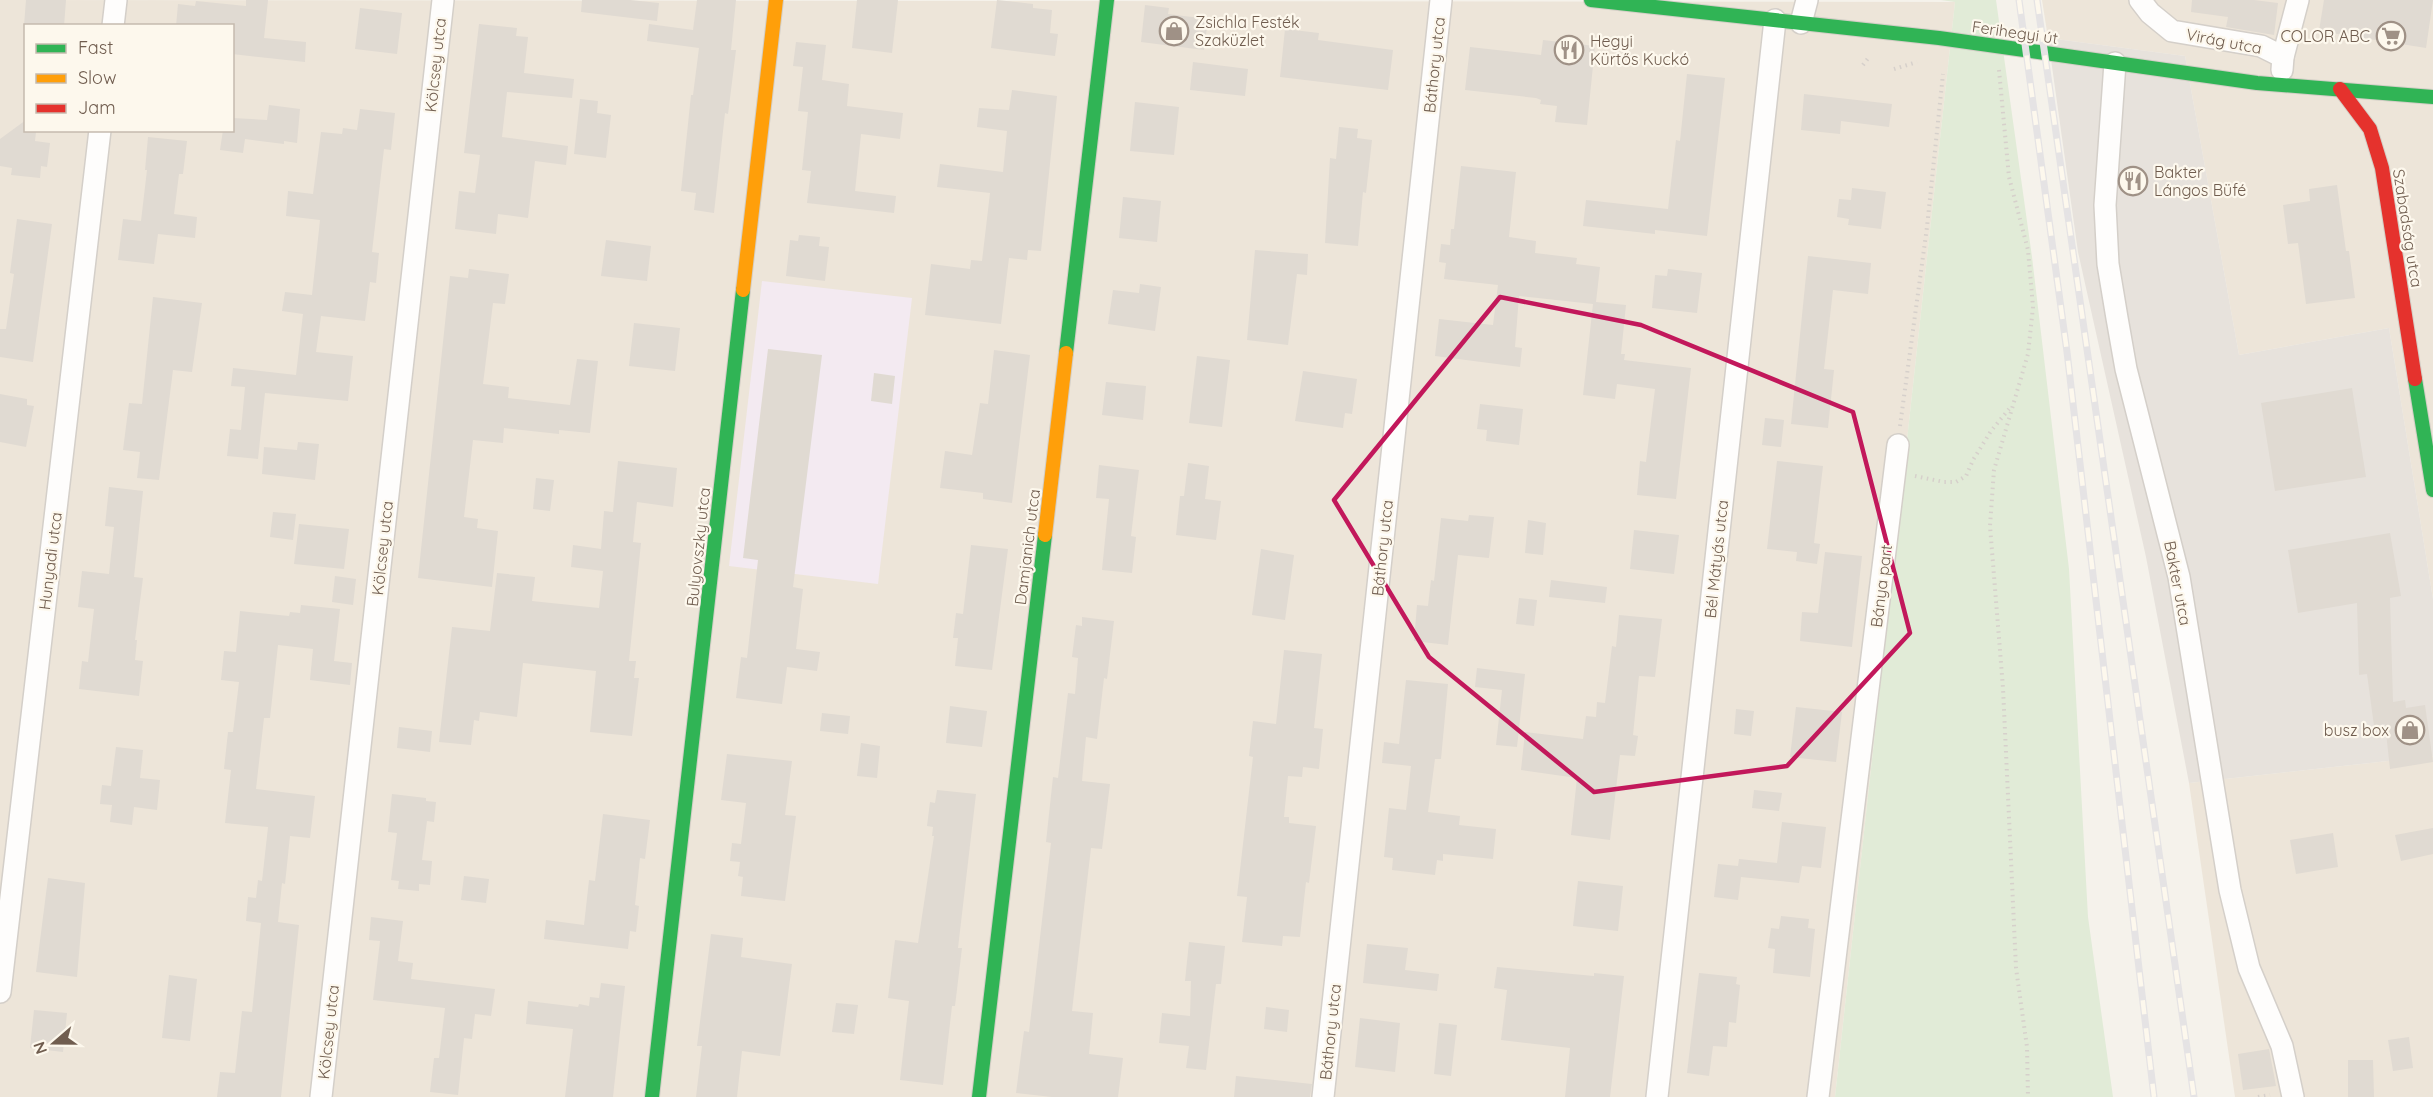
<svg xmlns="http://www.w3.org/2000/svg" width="2433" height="1097" font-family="Quicksand,sans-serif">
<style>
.residential{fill:#ede5d9;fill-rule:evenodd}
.industrial{fill:#e7e2dc}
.education{fill:#f3eaf1}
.green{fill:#e1ebd7}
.building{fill:#e0dad2}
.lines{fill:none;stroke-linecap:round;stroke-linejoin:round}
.street-casing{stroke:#d4cfc9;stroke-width:24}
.fast-casing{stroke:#d3cec6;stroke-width:16}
.slow-casing{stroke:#d3cec6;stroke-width:16}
.jam-casing{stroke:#d3cec6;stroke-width:16}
.path{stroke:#d6d0cb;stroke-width:4;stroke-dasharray:1.5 4.5;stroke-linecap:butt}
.street{stroke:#fefdfc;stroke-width:21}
.fast{stroke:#30b455;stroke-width:14}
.slow{stroke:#ff9f0a;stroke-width:14}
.jam{stroke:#e5322d;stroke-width:14}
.rail-casing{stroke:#e5e3e4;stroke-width:7}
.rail{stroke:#fdf8ed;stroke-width:4.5;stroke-dasharray:14;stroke-linecap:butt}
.marked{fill:none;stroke:#c2185b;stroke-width:4.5;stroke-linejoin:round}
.labels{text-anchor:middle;stroke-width:4.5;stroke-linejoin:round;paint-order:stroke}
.poi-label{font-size:16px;fill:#705d4f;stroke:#fdf8ed;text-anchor:start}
.street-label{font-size:16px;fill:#705d4f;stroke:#fdf8ed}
</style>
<rect width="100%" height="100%" fill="#f5f2eb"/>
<g class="residential">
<path d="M0,0L1955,2L1835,1097H0ZM26,26H232V130H26Z"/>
<polygon points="2042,0 2433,0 2433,599 2389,328 2239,355 2185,56 2048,38"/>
<polygon points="2433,756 2433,1097 2235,1097 2189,783"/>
</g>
<polygon class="industrial" points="2048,38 2185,56 2239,355 2389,328 2433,599 2433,756 2189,783 2146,557 2078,252"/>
<polygon class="education" points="762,281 912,298 878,584 729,566"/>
<polygon class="green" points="1941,0 1996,0 2032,257 2069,569 2088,917 2113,1097 1835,1097 1955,2"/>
<g class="building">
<polygon points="26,0 66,0 64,26 24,26"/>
<polygon points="246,0 268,0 264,38 306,42 305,62 232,54 232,26 176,26 178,4 195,6 196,1 246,6"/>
<polygon points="582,0 630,0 659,3 657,21 581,12"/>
<polygon points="697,0 736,0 731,50 736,50 728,114 725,113 714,213 694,210 696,193 681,191 691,95 693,95 699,48 647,41 649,24 693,30"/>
<polygon points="857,0 898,0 892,53 852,48"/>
<polygon points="997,0 1033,4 1033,8 1052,10 1050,33 1058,34 1055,56 991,48"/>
<polygon points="2192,0 2254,0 2278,3 2274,35 2226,27 2228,17 2191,12"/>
<polygon points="2324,0 2433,0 2426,48 2319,31"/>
<polygon points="1145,5 1169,8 1168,14 1208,19 1204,50 1141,42"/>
<polygon points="360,8 402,13 397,54 355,49"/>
<polygon points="479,24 517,28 516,36 528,37 524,73 574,79 572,98 507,92 502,137 568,146 566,165 535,161 528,218 498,214 496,234 455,229 459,191 475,193 480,155 464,153"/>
<polygon points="1285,29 1319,33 1318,40 1393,50 1388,90 1280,77"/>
<polygon points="1543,40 1595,46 1587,125 1555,122 1557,106 1540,104 1541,100 1536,98 1465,90 1470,47 1541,55"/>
<polygon points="796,42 826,45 822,80 849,84 847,106 903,113 900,139 861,134 855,191 896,196 894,213 807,203 811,171 802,170 808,112 798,111 803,67 793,66"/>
<polygon points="1193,62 1248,69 1245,96 1190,90"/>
<polygon points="1687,74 1725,78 1707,236 1655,230 1655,234 1583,226 1586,200 1668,209 1676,140 1680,141"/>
<polygon points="1012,90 1057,96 1041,251 1028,250 1027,260 1009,258 1001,324 925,315 931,264 970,269 971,260 982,261 990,193 937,187 940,164 1003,172 1007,131 977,127 979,108 1009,110"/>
<polygon points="1804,94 1892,104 1889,127 1841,121 1840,134 1801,130"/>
<polygon points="580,99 598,101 597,113 611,115 606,158 574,154"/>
<polygon points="1135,102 1179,107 1174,155 1130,151"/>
<polygon points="269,105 300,109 297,143 284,141 284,144 245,139 243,153 220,150 223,130 232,130 232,118 267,120"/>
<polygon points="360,109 395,113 391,150 384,149 372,252 379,253 376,283 370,282 365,321 321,316 316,352 353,356 348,401 265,393 258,459 227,456 230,429 241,430 245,387 231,386 233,368 296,375 303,314 282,311 285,292 312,295 320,220 286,216 288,191 313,194 321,132 342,134 343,128 357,130"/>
<polygon points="26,120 26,131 36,132 35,141 50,143 47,167 41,166 40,178 11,175 12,168 0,166 0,139"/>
<polygon points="1339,127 1358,129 1357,138 1372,140 1366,193 1363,192 1358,246 1325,243 1330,158 1336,159"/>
<polygon points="148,137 187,141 183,174 179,174 174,214 197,217 195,238 158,234 154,264 118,260 123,219 141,221 147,170 145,170"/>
<polygon points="1461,166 1516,172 1509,237 1536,241 1535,253 1577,258 1576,264 1600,267 1596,302 1626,305 1621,354 1625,354 1624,360 1691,368 1676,499 1637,495 1640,461 1646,462 1655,389 1617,384 1615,399 1583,395 1593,304 1519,296 1515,347 1522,348 1520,367 1435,356 1439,319 1493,325 1498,285 1444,279 1446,263 1439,262 1441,244 1450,245 1451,229 1454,229"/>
<polygon points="2337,185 2346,251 2349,251 2355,298 2306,304 2298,243 2288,244 2283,205 2310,201 2309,189"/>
<polygon points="1852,188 1886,192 1881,229 1848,225 1849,219 1837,217 1839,199 1851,200"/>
<polygon points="1123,197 1161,201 1157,242 1119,238"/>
<polygon points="17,219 52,224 33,362 0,357 0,329 6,329 14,274 10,273"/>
<polygon points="799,235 820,237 819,246 829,247 825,281 786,276 790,240 798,241"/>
<polygon points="606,240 651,246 647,281 601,276"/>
<polygon points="1255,250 1308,254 1307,275 1297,274 1288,345 1247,340"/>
<polygon points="1808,256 1871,263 1868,294 1833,290 1824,369 1834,370 1828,428 1791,424"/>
<polygon points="469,269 509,274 505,304 493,303 483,384 509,387 508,398 570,405 577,359 598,361 590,433 559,430 559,434 504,428 503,443 473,440 464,517 478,519 477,528 498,531 492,587 418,578 450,276 468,278"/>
<polygon points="1668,269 1702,273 1697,313 1652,308 1655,275 1667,276"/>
<polygon points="1140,284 1161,287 1155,331 1108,324 1113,290 1139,293"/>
<polygon points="153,297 202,303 192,372 173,370 159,480 137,478 140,452 123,450 129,403 142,404"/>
<polygon points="634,323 680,328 675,371 629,366"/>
<polygon points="768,349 822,355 793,587 803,589 796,649 820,652 817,671 787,667 782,704 736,698 741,657 747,658 758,560 743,558"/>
<polygon points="994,350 1030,355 1012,503 983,499 983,493 940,488 945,451 972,455 980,403 988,404"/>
<polygon points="1197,356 1230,360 1222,427 1189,423"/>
<polygon points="1303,371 1357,379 1352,414 1345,413 1343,428 1295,421"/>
<polygon points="874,373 895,376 892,404 871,401"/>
<polygon points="1106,382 1146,386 1143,420 1102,415"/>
<polygon points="2352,388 2366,477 2275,491 2261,403"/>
<polygon points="0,394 27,399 27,405 34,406 26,447 0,442"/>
<polygon points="1480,404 1523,409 1519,445 1486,441 1487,430 1477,429"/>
<polygon points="1765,418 1784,420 1781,447 1762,445"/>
<polygon points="298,442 319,444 315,480 262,474 264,447 297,450"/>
<polygon points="618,461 677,468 673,507 637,502 633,542 641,543 629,661 636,661 634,678 639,678 632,736 590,732 596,671 523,663 517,717 480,712 479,721 474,720 471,745 439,742 452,627 490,631 497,573 535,577 532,601 599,608 603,571 571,567 573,545 601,549 604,511 613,512"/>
<polygon points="1777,461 1823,466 1814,543 1820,544 1817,564 1796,561 1797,552 1767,549"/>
<polygon points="1188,463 1209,466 1205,499 1221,501 1216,540 1176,535 1180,496 1184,496"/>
<polygon points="1099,465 1139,470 1131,536 1136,537 1132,573 1102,570 1109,499 1096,498"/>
<polygon points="536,478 554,480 550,511 533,509"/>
<polygon points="109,487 143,491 134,577 143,578 135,640 137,640 135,660 143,661 139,696 79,689 82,661 88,662 94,609 78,607 82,571 109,574 114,527 105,526"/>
<polygon points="273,512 296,514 293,540 270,537"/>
<polygon points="1469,515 1494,517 1489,558 1458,555 1448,645 1414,641 1417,605 1428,606 1431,580 1434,581 1441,518 1468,521"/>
<polygon points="1528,520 1546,523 1543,555 1525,553"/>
<polygon points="299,524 349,529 344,569 294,564"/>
<polygon points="1634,530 1679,535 1674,574 1630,569"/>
<polygon points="2390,533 2401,596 2390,598 2393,702 2405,700 2406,708 2425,705 2433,762 2390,769 2385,724 2374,726 2367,674 2359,675 2357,603 2298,613 2288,550"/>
<polygon points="971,545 1008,549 992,670 955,666 958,638 953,638 956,613 963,614"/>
<polygon points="1261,549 1294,555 1285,620 1252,615"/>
<polygon points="1825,552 1862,556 1852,647 1800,641 1802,612 1818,613"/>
<polygon points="335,576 356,579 353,605 332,602"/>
<polygon points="1551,580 1607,587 1605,603 1549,597"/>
<polygon points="1519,598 1537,600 1534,626 1516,624"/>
<polygon points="301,605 340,609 334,661 352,663 350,685 310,680 313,649 278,645 270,718 264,718 256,789 315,796 310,838 290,836 285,884 282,883 278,922 299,925 281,1097 217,1097 220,1072 235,1073 242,1011 252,1012 261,923 246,921 248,897 256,898 258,880 262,881 268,827 225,823 231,770 224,769 228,732 233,732 239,682 221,680 224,651 236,652 240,611 289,616 290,612 300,613"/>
<polygon points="1619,615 1662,619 1655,677 1639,676 1633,735 1638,736 1635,756 1620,755 1610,840 1571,835 1577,778 1521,770 1525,732 1583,739 1586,716 1596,717 1597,702 1605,703 1612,646 1616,647"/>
<polygon points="1082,617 1114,621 1107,679 1104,678 1097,739 1086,737 1082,781 1110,784 1102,849 1091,848 1072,1011 1093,1013 1089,1054 1123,1058 1118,1097 1052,1097 1016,1093 1024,1031 1029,1032 1051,843 1046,842 1053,777 1058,778 1068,693 1075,694 1078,658 1072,657 1076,625 1082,626"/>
<polygon points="1284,650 1322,654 1314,728 1323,729 1319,769 1303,767 1302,777 1288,776 1284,817 1289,817 1289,823 1316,826 1309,883 1306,882 1300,937 1283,936 1282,946 1242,942 1247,897 1237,896 1253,757 1249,756 1253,721 1276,724"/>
<polygon points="1477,668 1525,674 1517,747 1496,745 1502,690 1475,687"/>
<polygon points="1406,680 1448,684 1441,759 1435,759 1428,812 1460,816 1459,825 1496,829 1493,859 1443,854 1443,861 1437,860 1435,875 1392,870 1393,858 1384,857 1389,808 1406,810 1411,766 1382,763 1384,742 1399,744"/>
<polygon points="950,706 987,711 982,747 946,743"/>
<polygon points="1796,707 1842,712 1836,762 1790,757"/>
<polygon points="1736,709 1754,711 1751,736 1734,734"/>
<polygon points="822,713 850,716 848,734 820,731"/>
<polygon points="399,727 432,731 430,752 397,748"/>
<polygon points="861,743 880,746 877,778 857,776"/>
<polygon points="116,747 143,750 140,778 160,780 157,810 134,807 132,825 110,822 112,805 100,804 102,785 111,786"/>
<polygon points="727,754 792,761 785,815 796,816 785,901 741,896 743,877 738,876 740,862 730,861 732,843 741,844 746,803 721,800"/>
<polygon points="937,790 976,794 958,948 962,948 955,1006 952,1006 943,1085 900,1080 909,1001 888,998 895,940 918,943 934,836 932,836 933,827 927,826 930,802 935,803"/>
<polygon points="1754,790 1782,793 1779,811 1752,808"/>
<polygon points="392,794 426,798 426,801 436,802 434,822 427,821 422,860 432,861 430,885 419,884 419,891 398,889 399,881 391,880 397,833 388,832"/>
<polygon points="603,814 650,820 645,859 640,858 635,905 639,906 636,932 630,931 628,949 544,939 546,920 584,925 589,880 595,881"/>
<polygon points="1782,822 1826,827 1821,868 1802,866 1799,883 1741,877 1738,900 1714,897 1718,864 1738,866 1739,859 1777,863"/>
<polygon points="2433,828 2433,854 2401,861 2395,835"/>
<polygon points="2333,833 2338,867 2296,874 2290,840"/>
<polygon points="464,876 489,879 486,903 461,900"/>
<polygon points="48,878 85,883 77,977 36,972"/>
<polygon points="1578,881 1623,886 1618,931 1573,926"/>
<polygon points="1781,916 1809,919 1808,928 1815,929 1810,977 1773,973 1775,949 1768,948 1771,928 1779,929"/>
<polygon points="371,917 403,921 398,961 413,963 411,979 495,989 491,1016 475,1014 472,1039 464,1038 458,1095 430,1092 434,1058 439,1058 445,1008 373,1000 380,941 369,940"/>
<polygon points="711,934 743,938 741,957 792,964 780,1056 742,1051 737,1097 696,1097 702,1046 697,1046"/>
<polygon points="1189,942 1225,946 1221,984 1216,984 1206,1070 1186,1068 1189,1046 1159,1043 1162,1013 1190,1016 1191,981 1185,981"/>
<polygon points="1367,944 1408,948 1405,970 1439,974 1437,991 1363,983"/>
<polygon points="1497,967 1594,976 1594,973 1624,976 1610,1097 1565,1097 1570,1048 1501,1040 1507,990 1494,988"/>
<polygon points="1699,973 1737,977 1736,984 1740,985 1736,1023 1729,1022 1727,1047 1713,1046 1709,1076 1687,1073"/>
<polygon points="169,975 197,979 190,1041 162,1038"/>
<polygon points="601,983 625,986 613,1097 565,1097 573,1029 526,1024 528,1001 578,1007 579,1004 589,1006 590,997 599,998"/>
<polygon points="836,1003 858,1005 854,1034 832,1032"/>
<polygon points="1266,1007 1289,1010 1287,1032 1264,1029"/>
<polygon points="34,1010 67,1013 63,1052 30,1048"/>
<polygon points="1360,1018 1400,1023 1395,1072 1355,1067"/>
<polygon points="1439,1023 1457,1025 1451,1076 1434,1074"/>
<polygon points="2409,1037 2413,1068 2393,1071 2388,1040"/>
<polygon points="2269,1049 2276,1086 2243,1090 2238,1054"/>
<polygon points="2348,1060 2373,1060 2374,1097 2348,1097"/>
<polygon points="1236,1076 1312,1084 1310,1097 1234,1097"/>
</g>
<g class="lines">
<g class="street-casing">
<g id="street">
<polyline points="2140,0 2150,13 2172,31 2261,46 2283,57"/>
<polyline points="1801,23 1807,0"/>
<polyline points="113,26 116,0"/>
<polyline points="2115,63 2105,205 2108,264 2117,318 2126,369 2179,577 2230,890 2249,968 2282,1046 2293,1097"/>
<polyline points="2282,70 2283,57 2298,0"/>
<polyline points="0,992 100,130"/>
<polyline points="321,1097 443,0"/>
<polyline points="1323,1097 1441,0"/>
<polyline points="1657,1097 1775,20"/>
<polyline points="1818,1097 1898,445"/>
</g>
</g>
<g class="fast-casing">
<g id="fast">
<polyline points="1591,0 1939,38 2257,83 2433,97"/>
<polyline points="1066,353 1107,0"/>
<polyline points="2415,379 2433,490"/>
<polyline points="652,1097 743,290"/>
<polyline points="979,1097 1045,535"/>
</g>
</g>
<g class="slow-casing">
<g id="slow">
<polyline points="743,290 776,0"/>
<polyline points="1045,535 1066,353"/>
</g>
</g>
<g class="jam-casing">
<polyline id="jam" points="2340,89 2370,129 2382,168 2415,379"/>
</g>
<g class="path">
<polyline points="1863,65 1869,57"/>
<polyline points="1894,69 1917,62"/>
<polyline points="1999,70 2009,177 2028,250 2033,307 2028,354 1994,470 1990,526 2003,688 2016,968 2027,1047 2028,1097"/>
<polyline points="1900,426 1927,227 1943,74"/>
<polyline points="1915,476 1944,482 1956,482 1966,476 1973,460 1991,431 2009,409"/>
<polyline points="2258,1097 2270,1095"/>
</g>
<use href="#street" class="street"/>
<use href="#fast" class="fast"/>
<use href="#slow" class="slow"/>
<use href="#jam" class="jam"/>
<g class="rail-casing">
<g id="rail">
<polyline points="2019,0 2067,352 2154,1097"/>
<polyline points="2037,0 2194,1097"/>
</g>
</g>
<use href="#rail" class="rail"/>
</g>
<path class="marked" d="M1500,297L1641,325L1853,412L1910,633L1787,766L1594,792L1429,657L1334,500Z"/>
<defs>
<g id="shop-ring" transform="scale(1.5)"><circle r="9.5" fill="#fdf8ed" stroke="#9f9186" stroke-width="1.5"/><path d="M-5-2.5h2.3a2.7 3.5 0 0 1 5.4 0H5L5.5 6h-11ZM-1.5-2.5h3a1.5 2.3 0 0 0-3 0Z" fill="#9f9186"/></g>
<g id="supermarket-ring" transform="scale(1.5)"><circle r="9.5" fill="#fdf8ed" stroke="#9f9186" stroke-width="1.5"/><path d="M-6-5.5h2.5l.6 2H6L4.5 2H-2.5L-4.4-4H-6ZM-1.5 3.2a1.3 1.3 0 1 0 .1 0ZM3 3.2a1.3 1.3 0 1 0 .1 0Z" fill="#9f9186"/></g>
<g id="restaurant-ring" transform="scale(1.5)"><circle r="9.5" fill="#fdf8ed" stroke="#9f9186" stroke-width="1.5"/><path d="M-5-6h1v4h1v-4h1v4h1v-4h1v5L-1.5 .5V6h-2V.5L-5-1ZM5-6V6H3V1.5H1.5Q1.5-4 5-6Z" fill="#9f9186"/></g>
</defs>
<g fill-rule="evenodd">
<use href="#shop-ring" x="1174" y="31"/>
<use href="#supermarket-ring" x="2391" y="36"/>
<use href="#restaurant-ring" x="1569" y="50"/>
<use href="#restaurant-ring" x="2133" y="181"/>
<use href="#shop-ring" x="2410" y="730"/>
</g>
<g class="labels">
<g class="poi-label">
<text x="1195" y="28">Zsichla Festék<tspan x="1195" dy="18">Szaküzlet</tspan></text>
<text x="2370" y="42" text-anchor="end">COLOR ABC</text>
<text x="1590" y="47">Hegyi<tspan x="1590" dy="18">Kürtős Kuckó</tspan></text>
<text x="2154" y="178">Bakter<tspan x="2154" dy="18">Lángos Büfé</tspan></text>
<text x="2389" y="736" text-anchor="end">busz box</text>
</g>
<g class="street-label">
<text transform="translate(2015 32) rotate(8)" y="6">Ferihegyi út</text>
<text transform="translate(2224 41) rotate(11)" y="6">Virág utca</text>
<text transform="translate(435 65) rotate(-84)" y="6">Kölcsey utca</text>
<text transform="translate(1434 65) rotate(-84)" y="6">Báthory utca</text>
<text transform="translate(2408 228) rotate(81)" y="6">Szabadság utca</text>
<text transform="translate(698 547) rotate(-84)" y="6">Bulyovszky utca</text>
<text transform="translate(1027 547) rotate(-83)" y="6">Damjanich utca</text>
<text transform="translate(382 548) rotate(-84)" y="6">Kölcsey utca</text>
<text transform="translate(1382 548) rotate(-84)" y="6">Báthory utca</text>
<text transform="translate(1716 559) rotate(-84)" y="6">Bél Mátyás utca</text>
<text transform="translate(50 561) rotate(-83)" y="6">Hunyadi utca</text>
<text transform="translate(2178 583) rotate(79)" y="6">Bakter utca</text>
<text transform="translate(1881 586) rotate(-83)" y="6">Bánya part</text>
<text transform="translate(328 1032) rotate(-84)" y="6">Kölcsey utca</text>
<text transform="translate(1330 1032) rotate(-84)" y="6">Báthory utca</text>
</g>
</g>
<rect x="24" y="24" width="210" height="108" fill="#fdf8ed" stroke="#c5baae" stroke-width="1.5"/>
<rect x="36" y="44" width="30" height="9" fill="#30b455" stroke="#c5baae" stroke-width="1.5"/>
<text x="78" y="54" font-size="18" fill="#705d4f">Fast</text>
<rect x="36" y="74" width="30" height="9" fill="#ff9f0a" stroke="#c5baae" stroke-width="1.5"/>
<text x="78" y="84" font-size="18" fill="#705d4f">Slow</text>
<rect x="36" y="104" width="30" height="9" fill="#e5322d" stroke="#c5baae" stroke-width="1.5"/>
<text x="78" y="114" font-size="18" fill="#705d4f">Jam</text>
<g transform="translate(54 1043) rotate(250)" stroke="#fdf8ed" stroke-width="4.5" paint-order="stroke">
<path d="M0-4.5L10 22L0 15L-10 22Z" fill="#705d4f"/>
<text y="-9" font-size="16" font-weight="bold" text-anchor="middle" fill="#705d4f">N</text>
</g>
</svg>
